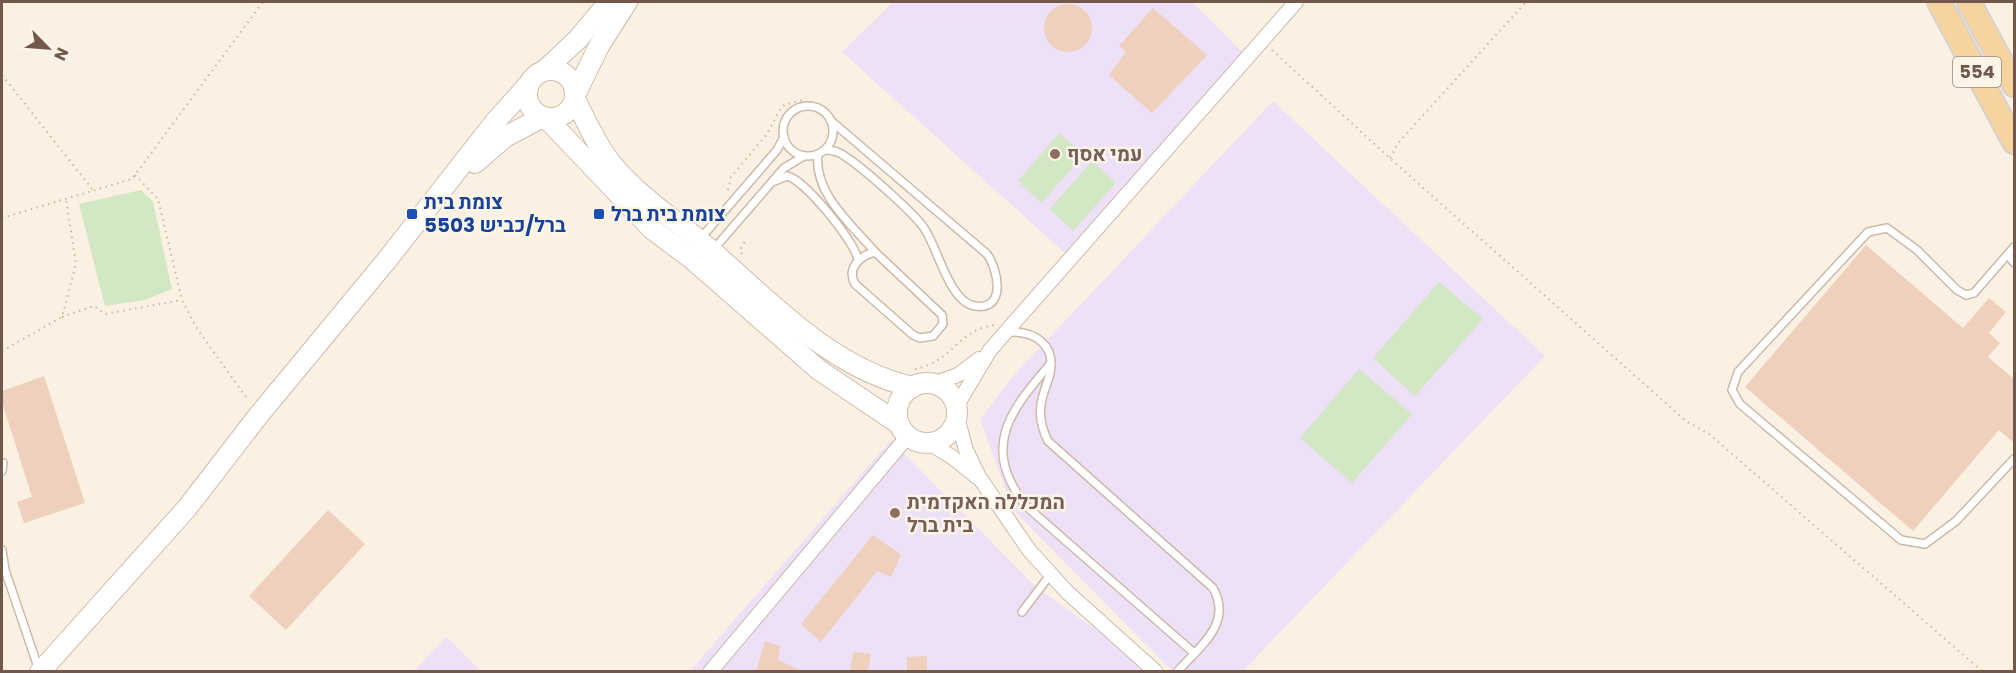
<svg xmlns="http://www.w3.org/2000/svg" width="2016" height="673" font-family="Poppins,Heebo,sans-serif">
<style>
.education{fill:#eee0f7}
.green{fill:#d2e7c3}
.building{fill:#eed0bc}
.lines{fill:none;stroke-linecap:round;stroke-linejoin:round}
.lane-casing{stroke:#cbb9aa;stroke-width:10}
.street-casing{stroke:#cbb9aa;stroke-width:16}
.secondary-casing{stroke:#d0bbab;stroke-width:22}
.primary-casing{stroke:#d7d0cd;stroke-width:26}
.path{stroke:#d3b3a0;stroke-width:2;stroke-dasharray:1.5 4.5;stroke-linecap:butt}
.lane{stroke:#fff;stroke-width:7}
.street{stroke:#fff;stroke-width:14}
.secondary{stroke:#fff;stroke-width:20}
.primary{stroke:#f6d49f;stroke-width:22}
.education-dot{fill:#8d6e63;stroke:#fef5e9;stroke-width:2}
.transit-dot{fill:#1a4fb4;stroke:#fef5e9;stroke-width:2}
.labels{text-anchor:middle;stroke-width:5;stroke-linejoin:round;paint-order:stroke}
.shield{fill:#fef5e9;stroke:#9b877a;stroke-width:1.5}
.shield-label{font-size:18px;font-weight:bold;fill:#71584b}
.education-label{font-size:20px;font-weight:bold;fill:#785e54;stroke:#fef5e9;text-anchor:start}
.transit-label{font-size:20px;font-weight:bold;fill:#164399;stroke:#fef5e9;text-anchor:start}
</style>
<rect width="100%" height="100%" fill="#fbf1e3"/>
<g class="education">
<polygon points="893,2 1192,2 1244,54 1066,254 842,52"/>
<polygon points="1273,101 1545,356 1243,671 1172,671 1013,510 980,419 1015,374"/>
<polygon points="891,440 1035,586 1154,671 689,672"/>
<polygon points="447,637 481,671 414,671"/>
</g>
<g class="green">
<polygon points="1059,133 1084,155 1041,203 1018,181"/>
<polygon points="1092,161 1116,183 1073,231 1050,209"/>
<polygon points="141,190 153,202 172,289 145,300 105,306 79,204"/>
<polygon points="1439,282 1483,319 1415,396 1373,358"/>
<polygon points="1359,369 1412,414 1352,483 1300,438"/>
</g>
<g class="building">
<circle cx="1068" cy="28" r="24"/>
<polygon points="1153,8 1207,55 1152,113 1109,75 1126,52 1119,46"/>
<polygon points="1866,245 1963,328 1989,298 2006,312 1989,333 2000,343 1988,357 2014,379 2014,443 1999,430 1913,531 1745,387"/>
<polygon points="44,376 85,503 24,523 17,502 32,497 2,402 2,391"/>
<polygon points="328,510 365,544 286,630 249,596"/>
<polygon points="873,535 901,555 891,577 877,571 821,642 801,624"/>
<polygon points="765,641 780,646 778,660 804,672 756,672"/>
<polygon points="853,652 871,654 868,672 850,672"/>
<polygon points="927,656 927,672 907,672 907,657"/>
</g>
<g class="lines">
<g class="lane-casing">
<g id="lane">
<circle cx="808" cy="131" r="25"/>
<path d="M825,150C832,150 840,152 846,157C863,168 913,212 924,228C938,248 949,302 975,306C1007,311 998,269 987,254L830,120"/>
<path d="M818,154C813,193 852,225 875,252"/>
<path d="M775,181L787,176C804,179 856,243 858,260"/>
<polyline points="700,239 777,150 784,137"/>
<polyline points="2014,247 1974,293 1966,295 1957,290 1917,250 1887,228 1868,232 1738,372 1732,390 1740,404 1901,540 1925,544 1956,521 2014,459"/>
<polyline points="713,250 784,168 804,156"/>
<path d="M875,252L942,315L943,324L933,336L920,338L913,335L855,284C846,268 861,255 875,252Z"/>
<polyline points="2008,255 2014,263"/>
<path d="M1008,332C1034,331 1056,344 1050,373C1048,383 1042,394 1041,405C1039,418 1042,429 1048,441L1213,588C1233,624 1200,646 1177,672"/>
<path d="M1051,363C1010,411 980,447 1026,506L1194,653"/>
<polyline points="2,471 3,463"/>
<polyline points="2,550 5,570 39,670"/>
<polyline points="1022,612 1050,575"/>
</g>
</g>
<g class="street-casing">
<g id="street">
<polyline points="933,384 958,375 979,359"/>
<polyline points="956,407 990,350 1296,2"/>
<polyline points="957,417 966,450 979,477 1029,550 1067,592 1156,672"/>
<polyline points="929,443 952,457 977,477"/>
<polyline points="710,672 908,436"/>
</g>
</g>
<g class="secondary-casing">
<g id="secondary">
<circle cx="551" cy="94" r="24"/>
<polyline points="544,71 578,39 609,2"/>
<polyline points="576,93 599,46 627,2"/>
<path d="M575,99C586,121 596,144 611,163C636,194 670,216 700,241C765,295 827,368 913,387"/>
<polyline points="547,119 652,229 692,259 819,370 899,424"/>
<polyline points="475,163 505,137 543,117"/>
<circle cx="927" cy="413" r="30"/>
<polyline points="40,672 187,508 258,416 387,260 495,122 528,85"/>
</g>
</g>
<g class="primary-casing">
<g id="primary">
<polyline points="1939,2 2014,142"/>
<polyline points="1969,2 2014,85"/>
</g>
</g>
<g class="path">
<polyline points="1272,50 1394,162 1686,421 1709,434 1983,672"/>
<polyline points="2,75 93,190"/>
<polyline points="1390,158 1399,142 1526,2"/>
<polyline points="135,175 158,199 182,300 196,327 248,400"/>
<polyline points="728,190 731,177 767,134 778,113 784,105 803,100"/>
<polyline points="2,218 132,179 263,2"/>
<polyline points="742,254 740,250 745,241"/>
<polyline points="62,317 94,306 105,314 182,300"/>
<polyline points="2,351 62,317 76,264 66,199"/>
<path d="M915,369C954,361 956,331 994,325"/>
</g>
<use href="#lane" class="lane"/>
<use href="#street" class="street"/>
<use href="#secondary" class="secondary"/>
<use href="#primary" class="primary"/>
</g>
<g class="education-dot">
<circle cx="1055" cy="154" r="6"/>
<circle cx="895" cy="513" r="6"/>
</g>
<g class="transit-dot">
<rect x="406" y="208" width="12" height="12" rx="3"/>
<rect x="593" y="208" width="12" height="12" rx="3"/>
</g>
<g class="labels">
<rect class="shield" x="1953" y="57" width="48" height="30" rx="4.5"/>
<g class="shield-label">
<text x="1977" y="78">554</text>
</g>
<g class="education-label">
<text x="1067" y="161">עמי אסף</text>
<text x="907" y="509">המכללה האקדמית<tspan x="907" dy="23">בית ברל</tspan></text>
</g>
<g class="transit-label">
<text x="424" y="209">צומת בית<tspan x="424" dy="23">ברל/כביש 5503</tspan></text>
<text x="611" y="221">צומת בית ברל</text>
</g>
</g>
<rect width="2016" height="673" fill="none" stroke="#71584b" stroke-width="6"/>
<g transform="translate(48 48) rotate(115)" stroke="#fef5e9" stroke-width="4.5" paint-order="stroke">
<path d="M0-4.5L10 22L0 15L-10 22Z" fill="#71584b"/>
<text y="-9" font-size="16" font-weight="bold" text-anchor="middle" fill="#71584b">N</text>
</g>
</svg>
